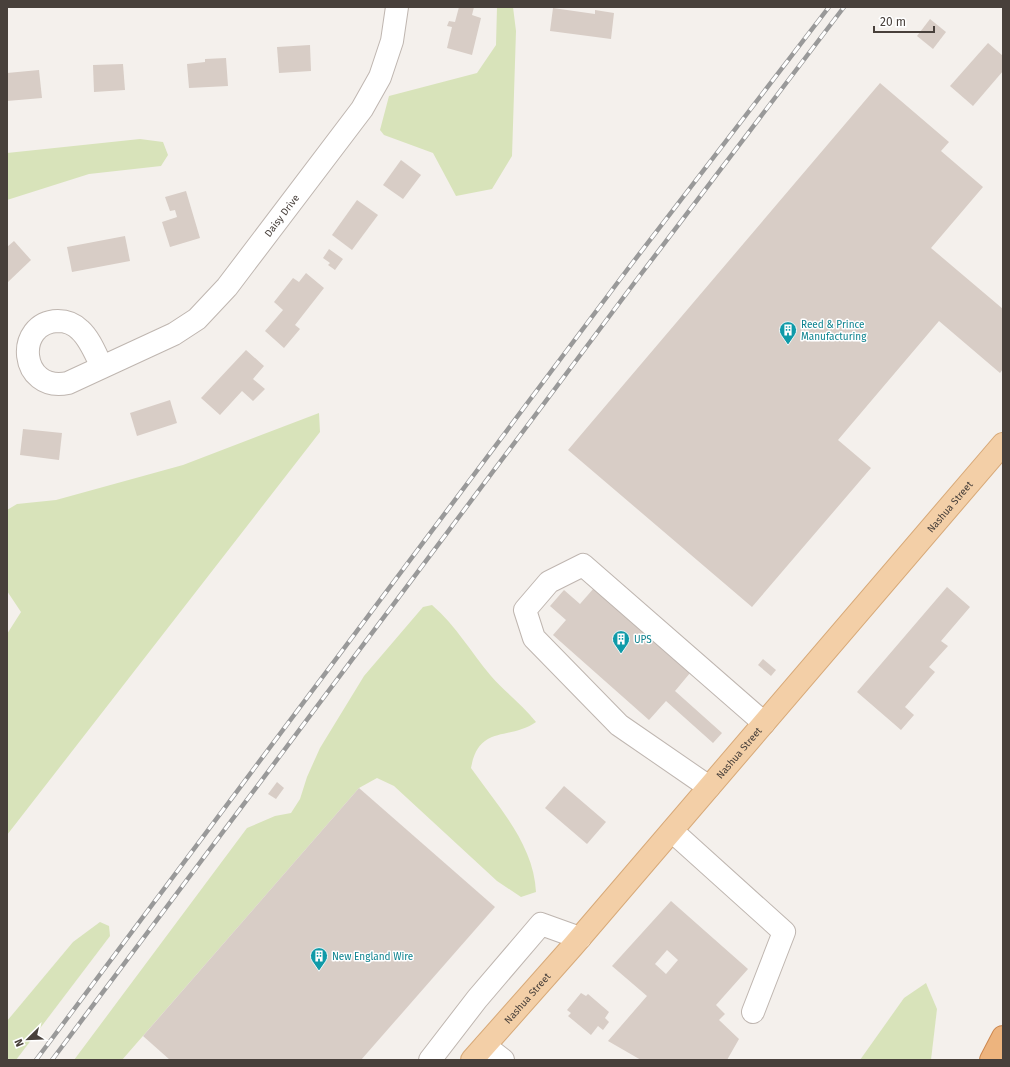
<svg xmlns="http://www.w3.org/2000/svg" width="1010" height="1067" font-family="'Fira Sans',sans-serif">
<style>
.green{fill:#d8e3ba}
.building{fill:#d8cdc6;fill-rule:evenodd}
.lines{fill:none;stroke-linecap:round;stroke-linejoin:round}
.minor-casing{stroke:#bfb6b0;stroke-width:24}
.major-casing{stroke:#d7a978;stroke-width:24}
.highway-casing{stroke:#cc874f;stroke-width:24}
.minor{stroke:#fff;stroke-width:22}
.major{stroke:#f3cfa7;stroke-width:22}
.highway{stroke:#edb47e;stroke-width:22}
.rail-casing{stroke:#999;stroke-width:4.5}
.rail{stroke:#fff;stroke-width:3;stroke-dasharray:9;stroke-linecap:butt}
.labels{text-anchor:middle;stroke-width:3;stroke-linejoin:round;paint-order:stroke}
.street-label{font-size:10px;fill:#48403b;stroke:#fff}
.culture-label{font-size:10px;fill:#0d838f;stroke:#fff;text-anchor:start}
</style>
<rect width="100%" height="100%" fill="#f4f0ec"/>
<g class="green">
<polygon points="497,7 513,7 516,31 512,156 492,189 456,196 433,153 384,135 380,130 389,96 477,73 496,45"/>
<polygon points="140,139 163,142 168,155 161,166 89,174 7,200 7,153"/>
<polygon points="319,413 320,432 7,835 7,634 21,612 7,591 7,510 17,504 56,500 183,465"/>
<path d="M432,605C457,627 470,651 491,676C505,692 523,705 536,722C509,741 479,724 471,768C497,805 534,844 536,892L521,897L497,881L394,786L377,778L359,788L122,1060H74L247,828L275,816L291,813L300,799L307,777L320,748L364,676L423,607Z"/>
<polygon points="100,922 109,926 110,936 16,1060 7,1060 7,1021 73,942"/>
<polygon points="926,983 937,1009 931,1060 860,1060 904,998"/>
</g>
<g class="building">
<polygon points="459,7 474,7 472,15 481,18 472,55 447,48 452,27 447,26 449,21 455,22"/>
<polygon points="553,8 595,14 595,10 614,13 611,39 550,31"/>
<polygon points="930,19 946,32 933,49 917,36"/>
<polygon points="988,43 1003,56 1003,71 973,106 950,86"/>
<polygon points="310,45 311,71 279,73 277,47"/>
<polygon points="226,58 228,86 189,88 187,64 205,62 205,59"/>
<polygon points="123,64 125,90 94,92 93,65"/>
<polygon points="39,70 42,98 7,101 7,73"/>
<polygon points="880,83 949,142 941,151 983,187 931,248 1003,309 1003,369 1000,373 939,321 838,440 871,468 752,607 568,450"/>
<polygon points="401,160 421,175 403,199 383,185"/>
<polygon points="186,191 200,238 170,247 162,222 177,217 175,210 170,211 165,197"/>
<polygon points="357,200 378,215 352,250 332,235"/>
<polygon points="125,236 130,261 72,272 67,247"/>
<polygon points="14,241 31,260 7,283 7,247"/>
<polygon points="329,249 343,259 335,270 328,265 330,263 323,258"/>
<polygon points="306,273 324,288 295,325 300,329 284,348 265,331 283,310 274,302 293,278 299,282"/>
<polygon points="246,350 264,366 253,379 265,389 253,401 242,391 220,415 201,398"/>
<polygon points="170,400 177,423 137,436 130,413"/>
<polygon points="23,429 62,433 59,460 20,455"/>
<polygon points="947,587 970,607 941,641 948,646 929,667 935,672 905,707 914,715 901,730 857,692"/>
<polygon points="594,588 690,673 675,691 722,733 713,743 666,701 649,720 553,635 566,620 550,606 564,590 580,604"/>
<polygon points="763,659 776,670 771,676 758,665"/>
<polygon points="277,782 284,788 276,799 268,794"/>
<polygon points="564,786 606,822 587,844 545,808"/>
<polygon points="359,788 495,907 361,1060 170,1060 143,1036"/>
<path d="M671,901L748,969L716,1005L725,1014L719,1020L739,1039L727,1060H641L608,1041L647,996L612,966ZM667,950L678,960L666,974L655,964Z"/>
<polygon points="581,993 586,996 588,994 609,1012 605,1018 609,1022 603,1030 598,1026 591,1035 568,1016 571,1013 567,1010"/>
</g>
<g class="lines">
<g class="minor-casing">
<g id="minor">
<path id="s1" d="M102,367C96,355 90,339 80,330C74,324 66,321 58,321C14,322 19,393 68,383L174,334L197,319L227,287L362,109L380,77L392,41L397,7"/>
<polyline points="709,787 619,725 534,638 525,610 549,582 583,565 764,723"/>
<polyline points="672,831 784,932 753,1012"/>
<polyline points="485,1046 503,1060"/>
<polyline points="430,1060 477,999 541,924 580,938"/>
</g>
</g>
<g class="major-casing">
<g id="major">
<path id="s2" d="M472,1060L573,946L1003,444"/>
</g>
</g>
<g class="highway-casing">
<polyline id="highway" points="991,1060 1003,1037"/>
</g>
<use href="#minor" class="minor"/>
<use href="#major" class="major"/>
<use href="#highway" class="highway"/>
<g class="rail-casing">
<g id="rail">
<polyline points="36,1060 627,270 829,7"/>
<polyline points="52,1060 638,278 844,7"/>
</g>
</g>
<use href="#rail" class="rail"/>
</g>
<defs>
<g id="building-pin" transform="scale(0.9)"><path d="M0 17L-7.5 6A9.5 9.5 0 1 1 7.5 6Z" fill="#0f9aa8" stroke="#fff"/><path d="M-4-6H4V6H1V3H-1V6H-4ZM-2.5-4.3h1.7v1.8h-1.7ZM.8-4.3h1.7v1.8H.8ZM-2.5-1h1.7V.8h-1.7ZM.8-1h1.7V.8H.8Z" fill="#fff"/></g>
</defs>
<g fill-rule="evenodd">
<use href="#building-pin" x="788" y="330"/>
<use href="#building-pin" x="621" y="639"/>
<use href="#building-pin" x="319" y="956"/>
</g>
<g class="labels">
<g class="street-label">
<text dy="4" stroke="none"><textPath href="#s1" startOffset="453">Daisy Drive</textPath></text>
<text dy="4" stroke="none"><textPath href="#s2" startOffset="731">Nashua Street</textPath></text>
<text dy="4" stroke="none"><textPath href="#s2" startOffset="407">Nashua Street</textPath></text>
<text dy="4" stroke="none"><textPath href="#s2" startOffset="83">Nashua Street</textPath></text>
</g>
<g class="culture-label">
<text x="801" y="328">Reed &amp; Prince<tspan x="801" dy="12">Manufacturing</tspan></text>
<text x="634" y="643">UPS</text>
<text x="332" y="960">New England Wire</text>
</g>
</g>
<rect width="1010" height="1067" fill="none" stroke="#48403b" stroke-width="16"/>
<g transform="translate(28 1039) rotate(247)" stroke="#ffffff" stroke-width="3" paint-order="stroke">
<path d="M0-3L7 15L0 10L-7 15Z" fill="#48403b"/>
<text y="-6" font-size="11" font-weight="bold" text-anchor="middle" fill="#48403b">N</text>
</g>
<path d="M874 26v6h60v-6" fill="none" stroke="#48403b" stroke-width="2"/>
<text x="880" y="26" font-size="12" fill="#48403b" stroke="#ffffff" stroke-width="3" paint-order="stroke">20 m</text>
</svg>
